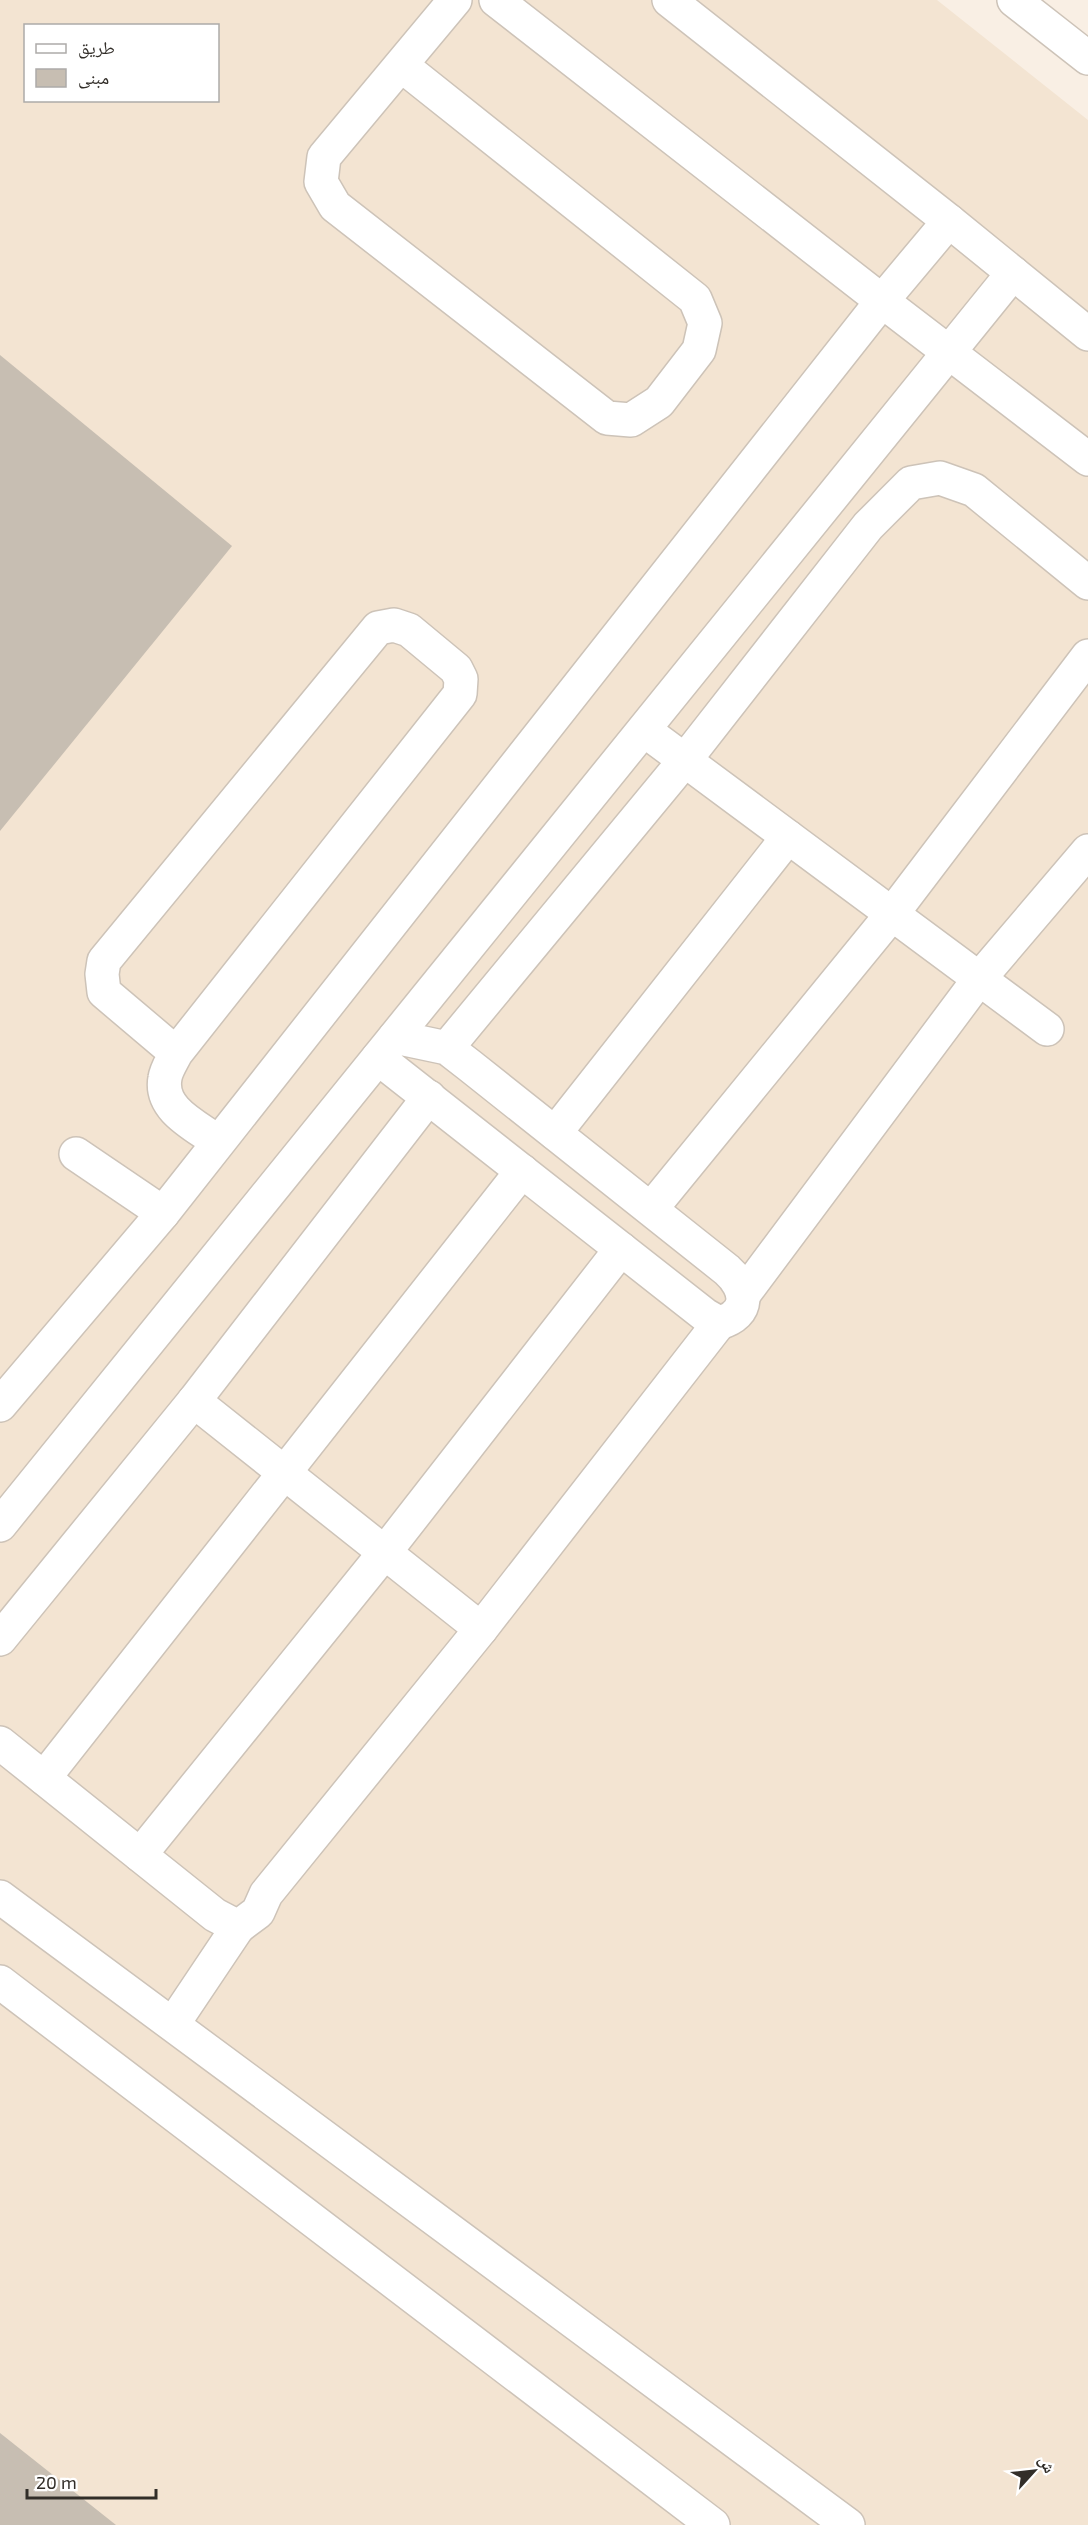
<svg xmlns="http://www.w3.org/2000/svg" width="1088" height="2525" font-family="'Exo 2','Noto Naskh Arabic',sans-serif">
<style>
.built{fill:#f3e4d2;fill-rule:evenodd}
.building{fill:#c7beb2}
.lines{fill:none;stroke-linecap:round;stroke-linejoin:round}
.minor-casing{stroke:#cdc3b8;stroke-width:36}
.minor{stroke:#fff;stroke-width:33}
</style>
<rect width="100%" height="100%" fill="#f9efe4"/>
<path class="built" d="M0,0H937L1088,120V2525H0ZM26,26H218V100H26Z"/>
<g class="building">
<polygon points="0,355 232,546 0,831"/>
<polygon points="0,2433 116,2525 0,2525"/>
</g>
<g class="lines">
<g class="minor-casing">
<g id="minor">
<polyline points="496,0 882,301 1088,459"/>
<polyline points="669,0 949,221 1088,334"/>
<polyline points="1014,0 1088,58"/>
<polyline points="401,65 695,299 705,323 699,350 659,402 631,420 607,418 335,206 321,182 324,157 455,0"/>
<polyline points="644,730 1047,1029"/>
<polyline points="447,1048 685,760 868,526 911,483 940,478 974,490 1088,583"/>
<path d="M176,1053L104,992L102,974L104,961L378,628L394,625L409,630L456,669L461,679L460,694L176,1053C172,1061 166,1070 165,1078C159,1110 197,1126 218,1142"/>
<path d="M378,1058L705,1315L719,1323C751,1314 748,1289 727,1270L469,1065L447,1048L395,1037"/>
<polyline points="555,1133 788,837"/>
<polyline points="76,1154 163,1213"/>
<polyline points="651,1209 892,914 1088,656"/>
<polyline points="744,1294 979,979 1088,851"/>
<polyline points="194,1401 481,1629"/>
<polyline points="0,1405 163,1213 882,301 949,221"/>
<polyline points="0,1525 1013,273"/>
<polyline points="0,1639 194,1401 429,1097"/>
<polyline points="0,1743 215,1915 238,1927 258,1912 266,1894 481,1629 719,1323"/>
<polyline points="44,1778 522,1171"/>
<polyline points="140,1855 385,1552 621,1249"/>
<polyline points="0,1897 848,2525"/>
<polyline points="0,1982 713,2525"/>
<polyline points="173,2024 238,1927"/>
</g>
</g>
<use href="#minor" class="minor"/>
</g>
<rect x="24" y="24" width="195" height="78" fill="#ffffff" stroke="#adaba9" stroke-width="1.5"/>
<rect x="36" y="44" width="30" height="9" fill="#ffffff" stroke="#adaba9" stroke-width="1.5"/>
<text x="78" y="54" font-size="18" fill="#322e29">طريق</text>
<rect x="36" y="69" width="30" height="18" fill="#c7beb2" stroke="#adaba9" stroke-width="1.5"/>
<text x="78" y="84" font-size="18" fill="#322e29">مبنى</text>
<g transform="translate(1034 2471) rotate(63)" stroke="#ffffff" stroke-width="4.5" paint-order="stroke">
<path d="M0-4.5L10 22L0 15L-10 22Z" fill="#322e29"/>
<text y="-9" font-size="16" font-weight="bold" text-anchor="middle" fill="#322e29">ش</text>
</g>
<path d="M27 2489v9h129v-9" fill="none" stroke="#322e29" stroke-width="3"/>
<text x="36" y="2489" font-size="18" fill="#322e29" stroke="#ffffff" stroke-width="4.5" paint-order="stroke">20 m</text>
</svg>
